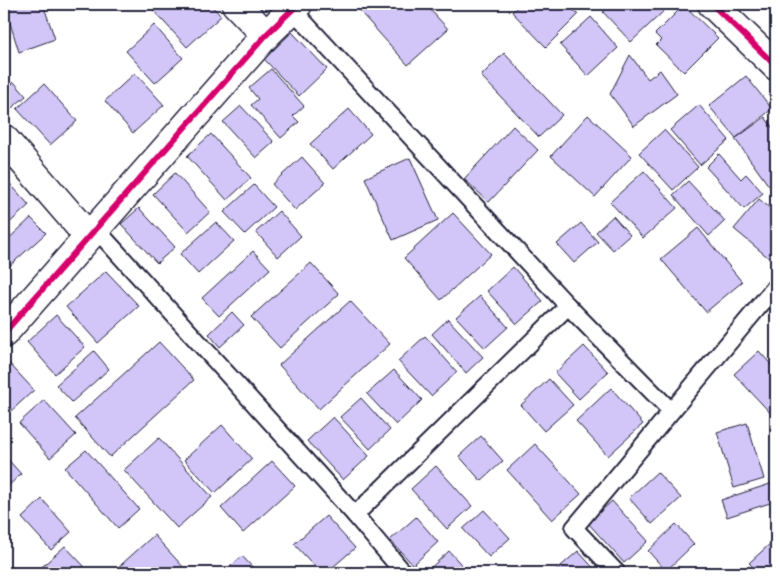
<svg xmlns="http://www.w3.org/2000/svg" width="780" height="577" font-family="Mynerve,sans-serif">
<style>
.building{fill:#d2c5f7;stroke:#22223b}
.lines{fill:none;stroke-linecap:round;stroke-linejoin:round}
.service-casing{stroke:#22223b;stroke-width:20}
.minor-casing{stroke:#22223b;stroke-width:31}
.service{stroke:#fff;stroke-width:16}
.minor{stroke:#fff;stroke-width:28}
.cycleway-casing{stroke:#fff;stroke-width:9}
.cycleway{stroke:#d6006c;stroke-width:6}
</style>
<rect width="100%" height="100%" fill="#fff"/>
<filter id="ink" filterUnits="userSpaceOnUse"><feTurbulence type="fractalNoise" baseFrequency=".02" numOctaves="2"/><feDisplacementMap in="SourceGraphic" scale="10" xChannelSelector="R" yChannelSelector="G"/><feConvolveMatrix kernelMatrix="1 2 1 2 8 2 1 2 1" color-interpolation-filters="sRGB"/></filter>
<g filter="url(#ink)">
<g class="building">
<polygon points="4,4 43,4 55,39 19,52"/>
<polygon points="160,4 210,4 221,16 187,47 153,10"/>
<polygon points="353,4 425,4 448,29 408,65"/>
<polygon points="517,4 568,4 578,15 546,47 512,12 519,5"/>
<polygon points="612,4 663,4 667,8 631,42 603,12"/>
<polygon points="684,5 718,38 684,72 656,45 661,40 655,34"/>
<polygon points="591,17 618,48 588,76 560,45"/>
<polygon points="154,25 183,58 155,83 126,51"/>
<polygon points="292,32 327,69 299,96 264,59"/>
<polygon points="504,53 562,115 539,137 481,76"/>
<polygon points="630,55 648,79 660,70 677,94 634,126 610,94"/>
<polygon points="271,69 304,106 293,116 299,122 281,138 251,105 258,99 249,88"/>
<polygon points="135,73 164,105 133,133 105,101"/>
<polygon points="746,76 772,109 736,138 709,106"/>
<polygon points="14,82 26,96 6,113 4,111 4,91"/>
<polygon points="44,84 77,121 50,145 17,109"/>
<polygon points="699,105 729,140 700,165 670,130"/>
<polygon points="241,106 274,142 256,158 223,122"/>
<polygon points="349,109 371,134 333,169 310,144"/>
<polygon points="588,115 632,156 595,197 551,156"/>
<polygon points="765,117 772,127 776,124 776,181 769,186 735,139"/>
<polygon points="513,126 538,150 489,202 464,179"/>
<polygon points="664,130 698,167 673,190 639,153"/>
<polygon points="211,134 251,178 227,200 187,156"/>
<polygon points="719,154 741,179 746,174 763,193 744,209 706,167"/>
<polygon points="302,157 325,183 295,210 272,184"/>
<polygon points="410,158 438,220 393,240 365,178"/>
<polygon points="644,171 677,208 643,238 610,202"/>
<polygon points="175,173 210,212 188,232 153,194"/>
<polygon points="5,178 29,205 4,228 4,179"/>
<polygon points="688,181 725,221 709,236 673,195"/>
<polygon points="254,185 274,207 245,234 224,212"/>
<polygon points="759,199 776,213 776,264 734,229"/>
<polygon points="139,208 175,247 157,263 121,224"/>
<polygon points="279,211 301,236 278,257 256,232"/>
<polygon points="453,213 491,254 441,300 404,258"/>
<polygon points="613,216 630,235 613,250 596,232"/>
<polygon points="31,218 46,233 4,271 4,243"/>
<polygon points="216,222 234,241 198,274 180,254"/>
<polygon points="581,223 598,242 574,263 557,244"/>
<polygon points="698,228 742,282 706,312 661,259"/>
<polygon points="253,251 270,269 219,316 202,298"/>
<polygon points="311,263 339,294 280,348 251,317"/>
<polygon points="513,267 543,301 517,324 487,291"/>
<polygon points="106,271 139,306 98,343 66,307"/>
<polygon points="480,296 508,327 485,348 456,317"/>
<polygon points="350,301 390,344 319,409 279,365"/>
<polygon points="232,312 244,325 220,347 209,334"/>
<polygon points="56,315 85,347 55,374 27,342"/>
<polygon points="448,319 483,357 466,373 432,334"/>
<polygon points="425,336 457,372 431,396 398,361"/>
<polygon points="159,342 194,380 110,457 75,418"/>
<polygon points="584,346 608,372 579,399 555,373"/>
<polygon points="94,351 109,369 72,402 56,385"/>
<polygon points="759,351 776,370 776,419 734,374"/>
<polygon points="6,360 34,390 9,413 4,407 4,362"/>
<polygon points="394,370 422,400 396,425 367,394"/>
<polygon points="549,379 573,405 544,431 521,405"/>
<polygon points="611,388 643,424 608,456 576,421"/>
<polygon points="361,398 390,430 370,449 340,417"/>
<polygon points="44,400 76,435 50,458 19,423"/>
<polygon points="333,417 369,456 343,480 307,441"/>
<polygon points="747,423 764,479 734,488 717,432"/>
<polygon points="222,425 252,459 215,493 184,460"/>
<polygon points="481,436 503,461 481,481 459,456"/>
<polygon points="159,438 212,497 177,528 124,470"/>
<polygon points="535,444 581,494 552,520 507,470"/>
<polygon points="86,450 139,509 118,528 65,468"/>
<polygon points="4,455 21,474 4,490"/>
<polygon points="272,461 295,486 243,533 221,508"/>
<polygon points="436,466 472,506 447,529 411,489"/>
<polygon points="657,472 681,498 652,524 629,498"/>
<polygon points="773,483 776,501 727,517 721,500"/>
<polygon points="42,499 71,532 51,550 22,518"/>
<polygon points="612,501 648,541 624,563 588,523"/>
<polygon points="484,510 510,538 489,557 463,529"/>
<polygon points="326,516 355,548 326,573 321,573 294,544"/>
<polygon points="416,517 438,542 413,565 390,540"/>
<polygon points="676,524 694,544 666,571 648,551"/>
<polygon points="154,535 186,570 182,573 112,573"/>
<polygon points="771,543 776,549 776,573 759,573 749,563"/>
<polygon points="65,546 84,566 77,573 35,573"/>
<polygon points="449,551 467,571 465,573 425,573"/>
<polygon points="578,551 598,573 553,573"/>
<polygon points="242,556 258,573 223,573"/>
</g>
<g class="lines">
<g class="service-casing">
<g id="service">
<polyline points="292,9 568,306 671,411"/>
<polyline points="96,229 355,515 404,573"/>
<polyline points="355,515 568,306"/>
<polyline points="617,573 574,528 776,286"/>
</g>
</g>
<g class="minor-casing">
<g id="minor">
<polyline points="236,4 266,35"/>
<polyline points="712,4 776,66"/>
<polyline points="4,139 88,236"/>
<polyline points="4,333 266,35 298,4"/>
</g>
</g>
<use href="#service" class="service"/>
<use href="#minor" class="minor"/>
<g class="cycleway-casing">
<g id="cycleway">
<polyline points="712,4 776,66"/>
<polyline points="4,333 266,35 298,4"/>
</g>
</g>
<use href="#cycleway" class="cycleway"/>
</g>
</g>
<rect width="780" height="577" fill="none" stroke="#fff" stroke-width="20"/>
<rect x="10" y="10" width="760" height="557" fill="none" stroke="#22223b" stroke-width="2" filter="url(#ink)"/>
</svg>
